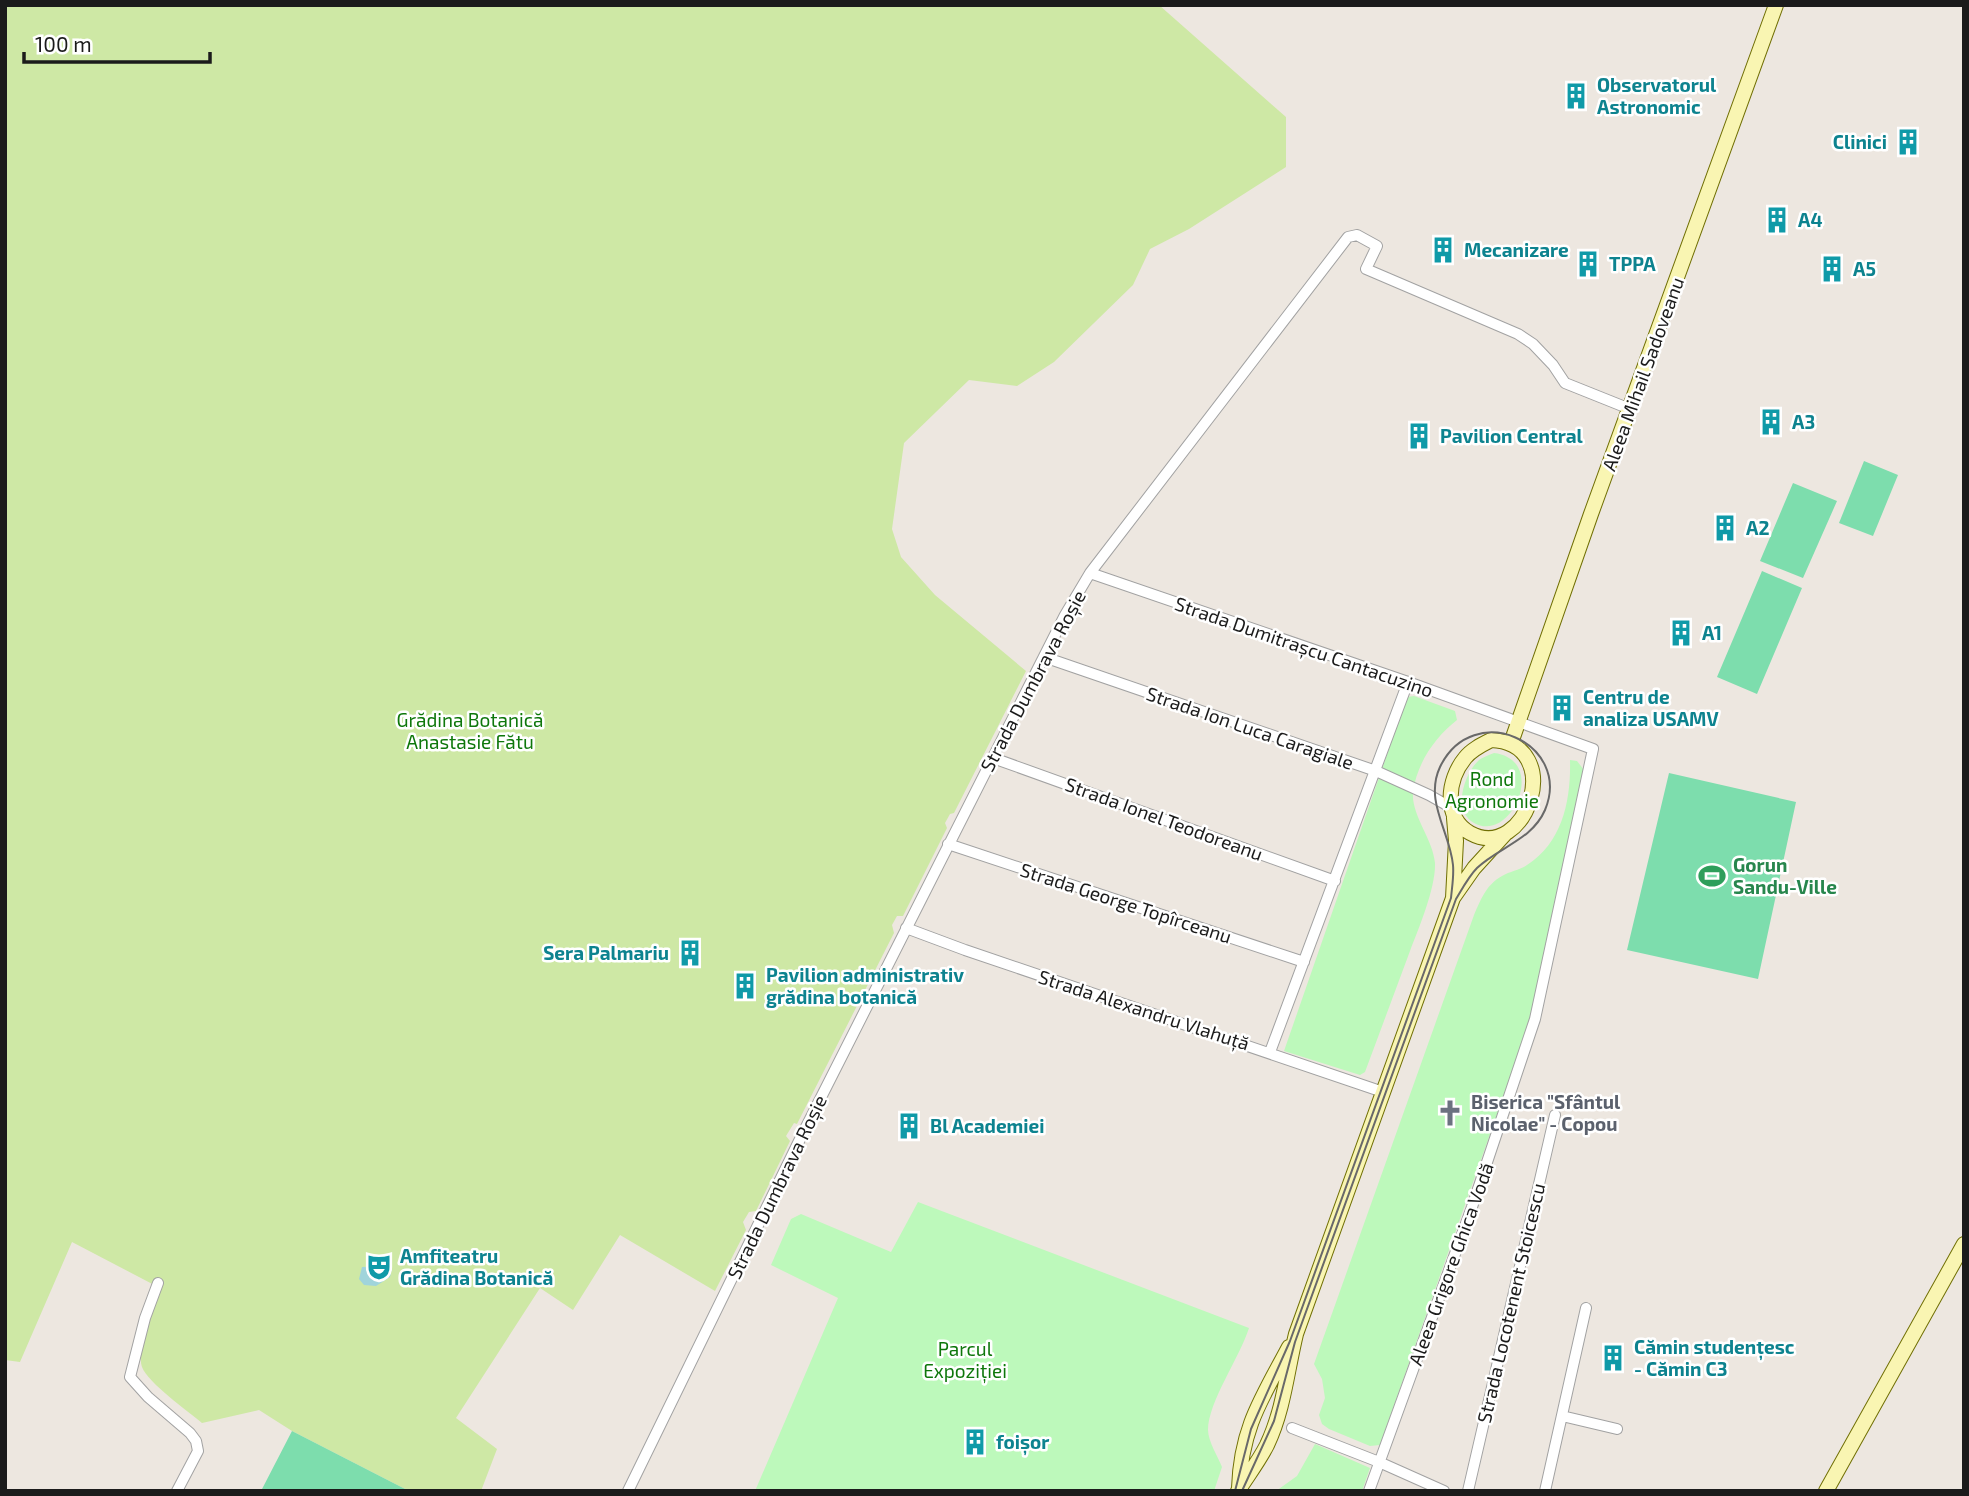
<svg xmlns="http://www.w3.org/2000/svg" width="1969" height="1496" font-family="'Exo 2',sans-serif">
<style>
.grass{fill:#cee8a5}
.park{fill:#bdf9bb}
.pitch{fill:#7dddad}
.water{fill:#a0d4db}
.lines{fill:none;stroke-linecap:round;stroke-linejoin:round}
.street-casing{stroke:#a2a2a2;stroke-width:12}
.secondary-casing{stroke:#706f04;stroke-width:16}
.street{stroke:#fff;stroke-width:10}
.secondary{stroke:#f9f5b2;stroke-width:14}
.tram{stroke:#696969;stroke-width:2}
.labels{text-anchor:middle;stroke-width:5;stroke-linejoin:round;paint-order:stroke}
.culture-label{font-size:19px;font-weight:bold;fill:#0d838f;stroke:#fff;text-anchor:start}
.street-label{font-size:19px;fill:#1b1b1b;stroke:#fff}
.park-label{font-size:19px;fill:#0e770b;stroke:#fff}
.leisure-label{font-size:19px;font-weight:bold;fill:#27864d;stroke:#fff;text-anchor:start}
.worship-label{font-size:19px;font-weight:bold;fill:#5b616d;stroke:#fff;text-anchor:start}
</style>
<rect width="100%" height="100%" fill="#ede7e0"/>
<path class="grass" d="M 5,5 L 1159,5 L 1286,117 L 1286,167 L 1189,229 L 1150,249 L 1133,285 L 1054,362 L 1017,386 L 969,380 L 904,443 L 892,529 L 901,557 L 935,595 L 1026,671 L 954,813 L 950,814 L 945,823 L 947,828 L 903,916 L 897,916 L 892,925 L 894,933 L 797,1124 L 794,1123 L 786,1136 L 790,1141 L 756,1211 L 749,1212 L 743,1222 L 746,1230 L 715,1291 L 620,1235 L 573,1310 L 540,1288 L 456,1418 L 497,1449 L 481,1491 L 409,1491 L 292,1431 L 259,1410 L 202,1423 C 188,1411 148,1383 142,1367 C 136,1353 155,1303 160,1288 L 72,1242 L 20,1362 L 5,1360 Z"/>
<path class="park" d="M 1414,696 L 1455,711 L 1457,720 C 1435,737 1417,763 1413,792 C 1411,815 1433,839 1435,863 C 1436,887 1419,928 1410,951 C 1395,991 1380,1032 1365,1072 L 1360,1075 L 1284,1051 L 1407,697 Z
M 1494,753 C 1549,760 1511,844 1474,823 C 1452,810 1464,774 1479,760 C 1483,757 1489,755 1494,753 Z
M 1570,760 L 1577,761 L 1584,770 L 1529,1024 L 1380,1445 L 1370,1446 L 1329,1429 L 1322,1424 L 1319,1415 L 1325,1398 L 1322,1379 L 1314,1364 L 1474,915 C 1481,899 1486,885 1502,876 C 1510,871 1520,870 1527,865 C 1563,842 1571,799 1570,760 Z
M 918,1202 L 1249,1328 C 1240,1357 1208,1402 1208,1430 C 1208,1441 1218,1457 1222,1467 L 1214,1491 L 755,1491 L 838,1298 L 771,1265 L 791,1219 L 801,1214 L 891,1252 Z
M 1315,1444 L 1370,1468 L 1362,1491 L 1276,1491 L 1297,1476 Z"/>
<path class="pitch" d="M 1864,461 L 1898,475 L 1873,536 L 1839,523 Z
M 1793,483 L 1837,501 L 1803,578 L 1760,561 Z
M 1762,571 L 1802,588 L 1757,694 L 1717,677 Z
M 1669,773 L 1796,802 L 1758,979 L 1627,950 Z
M 292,1431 L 409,1491 L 261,1491 Z"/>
<path class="water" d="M 389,1266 L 392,1268 L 390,1277 L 376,1286 L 364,1285 L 359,1279 L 362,1267 Z"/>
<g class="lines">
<g class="street-casing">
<path id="street" d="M 1090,573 L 1408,682 L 1593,749 L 1535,1019 L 1472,1207 L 1369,1491
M 1044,657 L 1376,771 L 1429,795 L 1452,808
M 993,758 L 1335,881
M 948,844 L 1304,962
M 906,928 L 965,950 L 1383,1092
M 1270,1052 L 1408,682
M 158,1283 L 145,1318 L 130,1377 L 148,1397 L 190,1433 L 196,1441 L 198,1451 L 177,1491
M 1562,1416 L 1617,1429
M 1292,1428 L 1379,1462 L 1444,1491
M 628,1491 L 802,1135 L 1065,615 L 1090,573 L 1348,237 L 1357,235 L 1377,246 L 1366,269 L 1518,334 L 1533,344 L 1553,365 L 1565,383 L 1630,409
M 1468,1491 L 1555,1115
M 1545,1491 L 1586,1308"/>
</g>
<g class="secondary-casing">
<path id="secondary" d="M 1491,740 C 1568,743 1526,864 1470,833 C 1443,818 1447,780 1465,758 C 1471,750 1481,745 1491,740 Z
M 1511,743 L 1591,514 L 1776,5
M 1453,898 L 1474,868 L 1505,834
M 1239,1488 C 1241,1428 1262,1398 1289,1347
M 1238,1491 C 1248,1475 1259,1461 1267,1445 C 1284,1409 1287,1371 1296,1334 L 1453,898 L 1456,841 L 1454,818
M 1826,1491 L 1964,1244"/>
</g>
<use href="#street" class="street"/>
<use href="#secondary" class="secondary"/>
<path class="tram" d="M 1235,1491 L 1251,1429 L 1290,1341 L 1451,898 C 1452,887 1454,876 1453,865 C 1450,832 1424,801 1440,767 C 1473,698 1573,743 1545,810 C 1532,840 1499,847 1477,868 C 1469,876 1462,889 1456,899 L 1295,1342 L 1274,1421 L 1242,1491"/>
</g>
<defs>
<g id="building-bare" transform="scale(2.1)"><path d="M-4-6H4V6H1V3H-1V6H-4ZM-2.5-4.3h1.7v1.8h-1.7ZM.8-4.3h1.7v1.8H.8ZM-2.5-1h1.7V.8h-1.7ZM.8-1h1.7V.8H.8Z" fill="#0f9aa8" stroke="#fff" stroke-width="2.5" paint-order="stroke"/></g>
<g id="stadium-bare" transform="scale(2.1)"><path d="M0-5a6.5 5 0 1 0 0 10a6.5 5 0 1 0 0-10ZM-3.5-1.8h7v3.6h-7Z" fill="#2e9e5b" stroke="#fff" stroke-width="2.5" paint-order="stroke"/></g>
<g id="church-bare" transform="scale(2.1)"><path d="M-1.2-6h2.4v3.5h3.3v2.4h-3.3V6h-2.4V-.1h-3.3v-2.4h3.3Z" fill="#6b7280" stroke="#fff" stroke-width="2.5" paint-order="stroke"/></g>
<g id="theatre-bare" transform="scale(2.1)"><path d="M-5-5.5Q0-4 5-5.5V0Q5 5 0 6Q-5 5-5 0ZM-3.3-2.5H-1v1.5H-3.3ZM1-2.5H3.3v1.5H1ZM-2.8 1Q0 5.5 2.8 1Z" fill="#0f9aa8" stroke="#fff" stroke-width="2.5" paint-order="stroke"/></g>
</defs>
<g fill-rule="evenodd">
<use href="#building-bare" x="1576" y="96"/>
<use href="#building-bare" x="1908" y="142"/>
<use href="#building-bare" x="1777" y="220"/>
<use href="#building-bare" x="1443" y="250"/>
<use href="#building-bare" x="1588" y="264"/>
<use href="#building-bare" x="1832" y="269"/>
<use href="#building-bare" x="1771" y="422"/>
<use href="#building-bare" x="1419" y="436"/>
<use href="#building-bare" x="1725" y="528"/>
<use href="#building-bare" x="1681" y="633"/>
<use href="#building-bare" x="1562" y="708"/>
<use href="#stadium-bare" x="1712" y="876"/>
<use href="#building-bare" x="690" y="953"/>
<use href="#building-bare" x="745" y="986"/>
<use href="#church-bare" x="1450" y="1113"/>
<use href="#building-bare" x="909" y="1126"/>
<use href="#theatre-bare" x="379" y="1267"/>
<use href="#building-bare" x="1613" y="1358"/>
<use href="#building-bare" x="975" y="1442"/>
</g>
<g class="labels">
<g class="culture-label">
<text x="1597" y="92">Observatorul<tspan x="1597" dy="22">Astronomic</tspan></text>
<text x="1887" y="149" text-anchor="end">Clinici</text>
<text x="1798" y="227">A4</text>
<text x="1464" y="257">Mecanizare</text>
<text x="1609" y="271">TPPA</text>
<text x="1853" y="276">A5</text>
<text x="1792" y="429">A3</text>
<text x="1440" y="443">Pavilion Central</text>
<text x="1746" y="535">A2</text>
<text x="1702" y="640">A1</text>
<text x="1583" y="704">Centru de<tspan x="1583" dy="22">analiza USAMV</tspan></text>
<text x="669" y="960" text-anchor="end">Sera Palmariu</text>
<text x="766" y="982">Pavilion administrativ<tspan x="766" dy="22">grădina botanică</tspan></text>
<text x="930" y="1133">Bl Academiei</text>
<text x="400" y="1263">Amfiteatru<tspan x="400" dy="22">Grădina Botanică</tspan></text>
<text x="1634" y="1354">Cămin studențesc<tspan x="1634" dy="22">- Cămin C3</tspan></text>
<text x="996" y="1449">foișor</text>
</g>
<g class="street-label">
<text transform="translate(1643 374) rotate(-70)" y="7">Aleea Mihail Sadoveanu</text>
<text transform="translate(1304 647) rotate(19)" y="7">Strada Dumitrașcu Cantacuzino</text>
<text transform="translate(1033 681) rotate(-62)" y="7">Strada Dumbrava Roșie</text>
<text transform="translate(1250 728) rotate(19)" y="7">Strada Ion Luca Caragiale</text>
<text transform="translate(1164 819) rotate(20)" y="7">Strada Ionel Teodoreanu</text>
<text transform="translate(1126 903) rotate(18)" y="7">Strada George Topîrceanu</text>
<text transform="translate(1144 1010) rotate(18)" y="7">Strada Alexandru Vlahuță</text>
<text transform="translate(777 1187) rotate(-64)" y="7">Strada Dumbrava Roșie</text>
<text transform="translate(1451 1264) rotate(-70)" y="7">Aleea Grigore Ghica Vodă</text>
<text transform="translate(1511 1303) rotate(-77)" y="7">Strada Locotenent Stoicescu</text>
</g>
<g class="park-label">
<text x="470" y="727">Grădina Botanică<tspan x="470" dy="22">Anastasie Fătu</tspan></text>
<text x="1492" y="786">Rond<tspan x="1492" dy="22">Agronomie</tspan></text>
<text x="965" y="1356">Parcul<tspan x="965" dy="22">Expoziției</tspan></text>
</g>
<g class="leisure-label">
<text x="1733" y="872">Gorun<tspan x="1733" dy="22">Sandu-Ville</tspan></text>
</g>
<g class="worship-label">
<text x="1471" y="1109">Biserica "Sfântul<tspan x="1471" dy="22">Nicolae" - Copou</tspan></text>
</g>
</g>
<rect width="1969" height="1496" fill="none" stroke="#1b1b1b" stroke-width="14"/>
<path d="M24 52v10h186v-10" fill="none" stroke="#1b1b1b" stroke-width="3.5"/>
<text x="35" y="52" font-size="21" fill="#1b1b1b" stroke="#ffffff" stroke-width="5" paint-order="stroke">100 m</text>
</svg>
